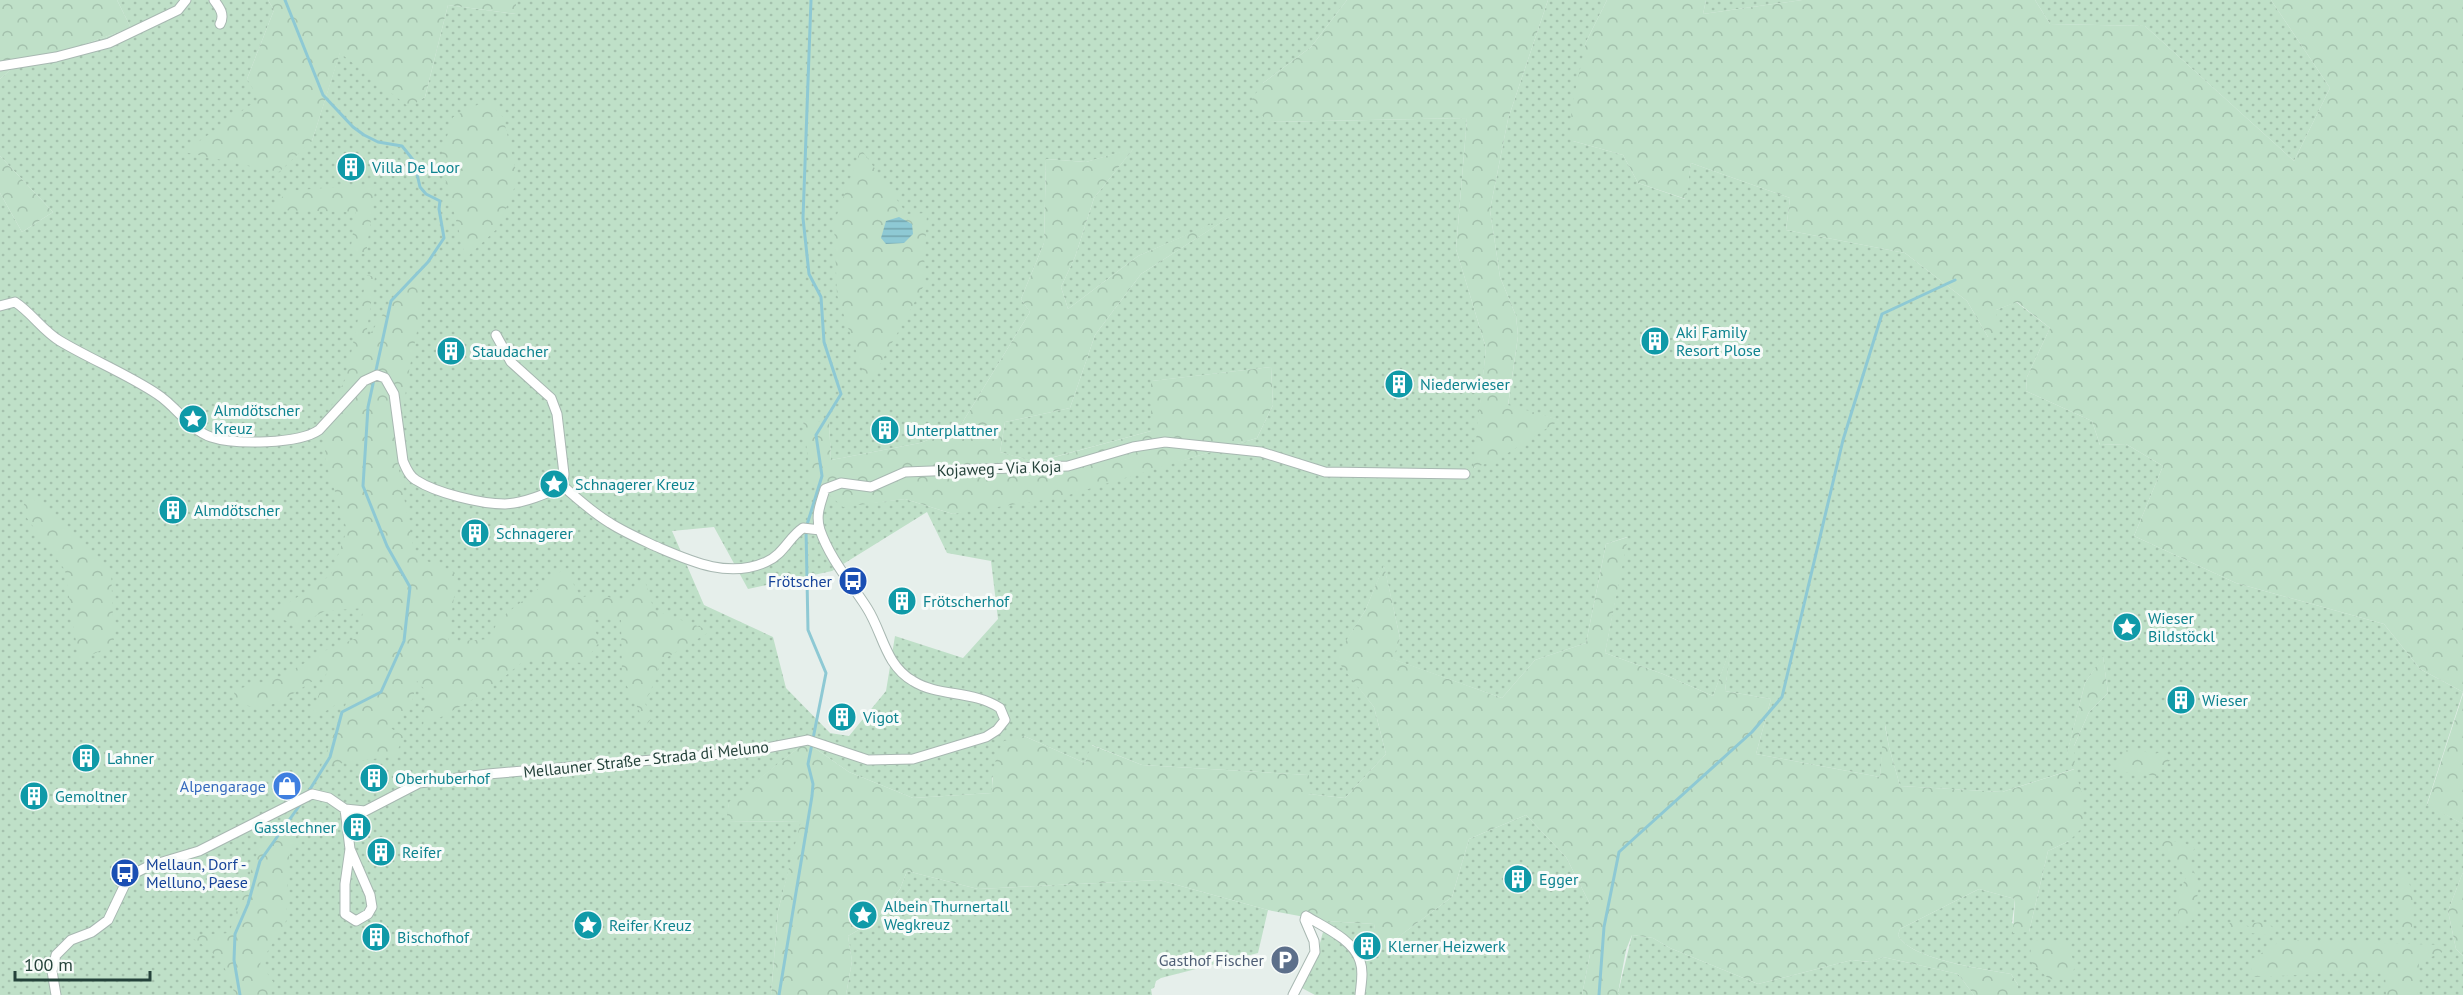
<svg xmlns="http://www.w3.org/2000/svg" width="2463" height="995" font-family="'PT Sans',sans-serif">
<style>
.grass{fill:url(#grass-dots);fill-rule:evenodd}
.forest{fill:url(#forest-crowns)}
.water{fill:url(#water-rules)}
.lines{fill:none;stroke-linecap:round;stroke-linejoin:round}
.stream{stroke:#8ec9d4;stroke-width:3}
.minor-casing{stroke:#a8b8b2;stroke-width:11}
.minor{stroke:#fff;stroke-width:9}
.labels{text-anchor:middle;stroke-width:6;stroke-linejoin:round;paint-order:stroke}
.culture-label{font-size:16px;fill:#0d838f;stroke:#f7fbf9;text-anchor:start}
.street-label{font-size:16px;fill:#24423a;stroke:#f7fbf9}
.transit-label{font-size:16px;fill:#164399;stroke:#f7fbf9;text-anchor:end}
.shop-label{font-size:16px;fill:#366cbe;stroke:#f7fbf9;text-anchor:end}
.service-label{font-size:16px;fill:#4e5e75;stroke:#f7fbf9;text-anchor:end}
</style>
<defs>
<pattern id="grass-dots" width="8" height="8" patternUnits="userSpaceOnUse" patternTransform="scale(1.5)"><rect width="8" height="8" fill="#bfe0c8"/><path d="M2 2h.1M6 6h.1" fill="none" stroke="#a4c1ad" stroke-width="1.8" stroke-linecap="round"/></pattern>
<pattern id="forest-crowns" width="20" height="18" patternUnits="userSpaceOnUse" patternTransform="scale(1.5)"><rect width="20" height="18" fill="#bfe0c8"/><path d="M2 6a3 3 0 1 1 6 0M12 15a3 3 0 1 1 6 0" fill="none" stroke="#a4c1ad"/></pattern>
<pattern id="water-rules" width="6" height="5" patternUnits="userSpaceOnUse" patternTransform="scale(1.5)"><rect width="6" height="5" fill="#8ec9d4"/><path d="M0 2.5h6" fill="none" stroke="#74a5ad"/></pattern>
</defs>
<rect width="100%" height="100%" fill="#e6efeb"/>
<path class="grass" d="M 117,0 L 268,0 L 274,10 L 247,79 L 312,141 L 340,52 L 409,106 L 425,97 L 448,5 L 516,14 L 516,0 L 1347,0 L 1311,47 L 1263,83 L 1268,122 L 1467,118 L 1456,249 L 1486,348 L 1474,468 L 1559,420 L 1508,406 L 1518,336 L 1516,316 L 1500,277 L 1490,210 L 1508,119 L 1548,0 L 1607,0 L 1586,42 L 1573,141 L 1623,155 L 1638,183 L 1685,199 L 1691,163 L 1790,198 L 1786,230 L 1905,253 L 1967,301 L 1988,337 L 1996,310 L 2016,302 L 2050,328 L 2027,377 L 2026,391 L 2092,421 L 2100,445 L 2126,444 L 2163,466 L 2134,536 L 2236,583 L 2384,624 L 2420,669 L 2463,692 L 2427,804 L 2463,824 L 2463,872 L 2448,911 L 2456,949 L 2463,956 L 2463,995 L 2018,995 L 2018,985 L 2011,974 C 1985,969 1910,960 1898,935 L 1900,929 L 1979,889 L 2015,899 L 2012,923 L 2029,932 L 2048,851 L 2069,841 L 2074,769 L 2002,792 L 1900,786 L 1889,747 L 1885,725 L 1880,777 L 1756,754 L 1771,699 L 1725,691 L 1730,650 L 1713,696 L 1663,674 L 1605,653 L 1627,537 L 1606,544 L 1586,643 L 1535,660 L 1502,698 L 1392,659 L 1400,638 L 1384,566 L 1365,611 L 1336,658 L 1374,707 L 1386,754 L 1345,798 L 1308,794 L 1308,775 L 1142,765 L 1092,745 L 1085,763 L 1024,736 L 992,778 L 992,793 L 913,798 L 849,772 L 806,742 L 729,803 L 727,822 L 802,821 L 778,911 L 771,995 L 0,995 L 0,193 L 22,232 L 53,212 L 0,156 L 0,79 L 10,70 L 131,28 ZM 1133,149 L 1094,198 L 1075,257 L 1061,287 L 1068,309 L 1138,256 L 1231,216 L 1141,274 L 1095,335 L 1070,408 L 1005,422 L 1000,452 L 1035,462 L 1151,431 L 1152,381 L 1271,367 L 1273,405 L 1257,438 L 1187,459 L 953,514 L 905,499 L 843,506 L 803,422 L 829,423 L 831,460 L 920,443 L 959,428 L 1030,312 L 1021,299 L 1044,243 L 1046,159 L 1086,162 ZM 927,512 L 947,553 L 991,561 L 998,619 L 963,658 L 895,636 L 886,691 L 849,736 L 830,733 L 786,688 L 773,637 L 704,605 L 672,531 L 714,527 L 748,589 L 832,571 ZM 2103,657 L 2108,693 L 2089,712 L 2074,746 L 2067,754 L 2085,683 Z
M 1706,0 L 1802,0 L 1703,14 Z
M 2035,0 L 2271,0 L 2330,88 L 2294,161 L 2145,26 L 2050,24 Z
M 1526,815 L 1566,857 L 1590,904 L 1590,954 L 1582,995 L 1315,995 L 1300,987 L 1317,954 L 1326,921 L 1374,924 L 1379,951 L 1452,897 L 1469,839 Z
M 907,871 L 978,889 L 1159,880 L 1268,910 L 1258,953 L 1161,978 L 1156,981 L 1154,988 L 1151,989 L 1152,995 L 846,995 L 852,961 L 848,936 L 876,920 L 900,889 Z
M 1632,935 L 1653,938 L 1670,948 L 1758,984 L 1852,960 L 1869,962 L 1883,957 L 1958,974 L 1974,995 L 1620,995 L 1618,993 Z"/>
<path class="forest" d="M 0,0 L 117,0 L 131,28 L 10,70 L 0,79 Z
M 268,0 L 516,0 L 516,14 L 448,5 L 425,97 L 409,107 L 340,53 L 312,141 L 279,172 L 184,152 L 259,99 L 247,79 L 274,10 Z
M 1347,0 L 1548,0 L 1508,119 L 1490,210 L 1500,277 L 1516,316 L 1518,336 L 1508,405 L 1560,420 L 1497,460 L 1473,468 L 1486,348 L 1456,249 L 1467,118 L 1268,122 L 1250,102 L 1263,83 L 1311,47 Z
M 1607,0 L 1706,0 L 1703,14 L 1802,0 L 2035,0 L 2050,24 L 2145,26 L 2294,161 L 2330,88 L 2271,0 L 2463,0 L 2463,692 L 2420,669 L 2384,624 L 2236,583 L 2134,536 L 2163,466 L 2126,444 L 2100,445 L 2092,421 L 2026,391 L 2027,377 L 2050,328 L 2017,302 L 1996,310 L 1998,330 L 1988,337 L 1967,301 L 1905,253 L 1786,230 L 1790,198 L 1691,163 L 1686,199 L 1638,183 L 1623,155 L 1573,141 L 1571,110 L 1586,42 Z
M 487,100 L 503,117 L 518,179 L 498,228 L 466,258 L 440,159 L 453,117 Z
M 1134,148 L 1094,198 L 1075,257 L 1061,287 L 1068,309 L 1138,256 L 1236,213 L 1141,274 L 1095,335 L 1070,408 L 1005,422 L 1000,452 L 1036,462 L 1151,431 L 1151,381 L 1271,367 L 1273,405 L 1257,438 L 1062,497 L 953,514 L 905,499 L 843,507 L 811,479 L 803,421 L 829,422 L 831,460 L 920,443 L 959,428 L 1030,312 L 1021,299 L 1044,243 L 1046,159 L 1086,162 Z
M 861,149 L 907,214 L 927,213 L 923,287 L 868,386 L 837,295 L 834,223 Z
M 0,156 L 53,212 L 22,232 L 0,193 Z
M 376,184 L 366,254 L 350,253 L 356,212 L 274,210 L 286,191 Z
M 411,270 L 420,283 L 420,317 L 409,371 L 396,454 L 415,556 L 457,574 L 448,642 L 490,639 L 498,620 L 565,568 L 581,598 L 595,593 L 625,602 L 644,578 L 654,610 L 711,631 L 661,661 L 650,693 L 644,701 L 652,718 L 646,725 L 622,676 L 621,620 L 588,616 L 600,641 L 584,663 L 526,659 L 486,692 L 423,727 L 426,691 L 417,681 L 411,706 L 387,726 L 404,736 L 395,756 L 321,766 L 349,696 L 309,722 L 327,672 L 280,702 L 259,708 L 235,703 L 234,690 L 282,677 L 324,651 L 357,638 L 364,608 L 325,611 L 298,625 L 270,615 L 331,575 L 347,530 L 326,463 L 323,422 L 346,378 L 367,275 L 375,277 L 365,342 Z
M 29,495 L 111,569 L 114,644 L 79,661 L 65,570 L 21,510 Z
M 1628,537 L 1605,653 L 1663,674 L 1713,696 L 1731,646 L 1725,691 L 1771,699 L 1756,754 L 1880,777 L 1884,721 L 1889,747 L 1900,786 L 2002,792 L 2075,769 L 2067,753 L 2085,683 L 2103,656 L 2108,693 L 2089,712 L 2074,746 L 2075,769 L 2083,798 L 2083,827 L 2069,841 L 2048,851 L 2029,932 L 2013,933 L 2015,899 L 1979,889 L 1900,929 L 1898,935 C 1910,960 1984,969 2011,974 L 2018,985 L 2018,995 L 1974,995 L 1958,974 L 1883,957 L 1870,962 L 1852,960 L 1758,984 L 1670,948 L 1653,938 L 1632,935 L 1626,950 L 1618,993 L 1620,995 L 1582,995 L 1590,954 L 1590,904 L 1566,857 L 1526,815 L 1469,839 L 1452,897 L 1378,952 L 1374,924 L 1326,921 L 1268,910 L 1159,880 L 978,889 L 907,871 L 900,889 L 876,920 L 848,936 L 852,961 L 846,995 L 771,995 L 778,911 L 801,821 L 726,822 L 729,802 L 806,742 L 849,772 L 913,798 L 992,793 C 992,776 994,756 1004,741 L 1024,736 L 1085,763 L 1091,745 L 1142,765 L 1309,775 L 1308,794 L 1345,798 L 1386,754 L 1374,707 L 1335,658 L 1365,611 L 1384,565 L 1400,638 L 1393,659 L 1502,698 L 1535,660 L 1586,643 L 1606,544 Z
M 2463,694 L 2463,824 L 2427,805 Z
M 2134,749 L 2154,754 L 2165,751 L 2171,759 L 2156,776 L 2125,772 L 2115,767 L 2124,751 Z
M 269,820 L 300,826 L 289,856 L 286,921 L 260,964 L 273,981 L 271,995 L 235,995 C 225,962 218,954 189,936 L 229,933 Z
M 2154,839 L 2184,843 L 2195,848 L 2188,858 L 2199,885 L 2194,919 L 2185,925 L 2176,924 L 2180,903 L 2176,897 L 2186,878 L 2173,860 L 2150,841 Z
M 2401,872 C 2416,883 2413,911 2412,928 L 2407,931 L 2402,930 L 2400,926 L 2398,875 Z
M 2463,872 L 2463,956 L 2456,949 L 2448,911 Z
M 2238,922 L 2249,927 L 2254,923 L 2265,922 L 2275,929 L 2267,935 L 2226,930 L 2230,923 Z
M 2053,940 L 2069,945 L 2075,968 L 2066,980 L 2049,979 L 2030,961 L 2031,946 L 2035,941 Z
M 2282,940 L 2443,945 L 2445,949 L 2441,953 L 2419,962 L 2417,995 L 2386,995 L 2385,971 L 2252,977 L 2251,960 Z"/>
<path class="water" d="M 899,217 L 912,224 L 913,234 L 904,243 L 886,244 L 881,238 L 886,221 Z"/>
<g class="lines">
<path class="stream" d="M 285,0 L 323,95 L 353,127 L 364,135 L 378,142 L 402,146 L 414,161 L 420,187 L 426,194 L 440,201 L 439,209 L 444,238 L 428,262 L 391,301 L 368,407 L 363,486 L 387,546 L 410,587 L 404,641 L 381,692 L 342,712 L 330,757 L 307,794
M 240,995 L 234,960 L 235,934 L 248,904 L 260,861 L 302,802
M 779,995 L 812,796 L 813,784 L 808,764 L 826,673 L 808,630 L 806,528 L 822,476 L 816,435 L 841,394 L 824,342 L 821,297 L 809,274 L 803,218 L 811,0
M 1599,995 L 1604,927 L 1619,852 L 1752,732 L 1782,697 L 1843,440 L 1882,314 L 1955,280"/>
<g class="minor-casing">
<path id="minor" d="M 214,0 C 220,8 225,15 220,24
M 0,66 L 56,57 L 109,43 L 178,10 L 186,0
M 0,306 L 15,302 C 32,313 43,331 60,341 C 92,360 127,374 157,394 C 176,406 190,430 211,437 C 235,445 299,444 319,430 L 364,381 L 377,375 L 385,378 L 394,394 L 403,461 C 406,468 409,476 416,480 C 436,493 481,504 505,504 C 525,503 545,494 563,486 C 578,499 593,513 610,523 C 624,532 640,539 655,546 C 690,561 728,579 766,562 C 784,554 789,537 803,528 L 820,530
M 496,335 L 511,362 L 551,398 L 557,414 L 564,474 L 563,486
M 345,809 L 350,849 L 370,895 L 372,907 L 368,914 L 356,921 L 345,914 L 345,884 L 350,849
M 1306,916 C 1324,927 1354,940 1360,961 C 1364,972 1361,984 1360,995
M 56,995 L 52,971 L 56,955 L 71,940 L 92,932 L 108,920 L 129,876 L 149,866 L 199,851 L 312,794 L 329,798 L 345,809 L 365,811 L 419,783 L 488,774 L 746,752 L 808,740 L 868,760 L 913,759 L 986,737 L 997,730 L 1005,720 L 1000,708 C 973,690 938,697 913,681 C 885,665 883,633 867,608 C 851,583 830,559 820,530 C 815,515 821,503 825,489 L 841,483 L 871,487 L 905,472 L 1068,466 L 1133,447 L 1165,442 L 1261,452 L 1325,472 L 1465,474
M 1293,995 L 1315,952 L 1314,941 L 1305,920 L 1306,916"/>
</g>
<use href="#minor" class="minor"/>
</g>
<defs>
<g id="building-disc" transform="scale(1.5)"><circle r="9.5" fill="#0f9aa8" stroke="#f7fbf9"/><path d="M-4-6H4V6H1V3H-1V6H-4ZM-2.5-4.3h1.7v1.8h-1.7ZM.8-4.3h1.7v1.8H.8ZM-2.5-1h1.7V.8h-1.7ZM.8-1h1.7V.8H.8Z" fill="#fff"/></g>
<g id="sight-disc" transform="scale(1.5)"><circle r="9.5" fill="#0f9aa8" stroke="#f7fbf9"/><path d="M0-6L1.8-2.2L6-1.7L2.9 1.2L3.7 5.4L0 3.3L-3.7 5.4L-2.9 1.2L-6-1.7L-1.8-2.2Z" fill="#fff"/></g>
<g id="bus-disc" transform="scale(1.5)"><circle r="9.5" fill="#1a4fb4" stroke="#f7fbf9"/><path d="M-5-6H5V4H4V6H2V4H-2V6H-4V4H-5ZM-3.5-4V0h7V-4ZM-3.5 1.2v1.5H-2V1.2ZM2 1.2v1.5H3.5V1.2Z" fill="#fff"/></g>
<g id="shop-disc" transform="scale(1.5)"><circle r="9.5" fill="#3f7fe0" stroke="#f7fbf9"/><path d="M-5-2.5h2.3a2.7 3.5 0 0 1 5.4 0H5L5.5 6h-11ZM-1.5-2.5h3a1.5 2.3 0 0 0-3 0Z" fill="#fff"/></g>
<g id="parking-disc" transform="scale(1.5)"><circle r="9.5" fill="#5c6f8a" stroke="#f7fbf9"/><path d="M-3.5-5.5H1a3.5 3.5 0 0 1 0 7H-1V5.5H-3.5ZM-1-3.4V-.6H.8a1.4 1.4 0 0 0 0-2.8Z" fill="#fff"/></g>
</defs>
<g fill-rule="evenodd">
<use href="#building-disc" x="351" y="167"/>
<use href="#building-disc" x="1655" y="341"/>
<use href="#building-disc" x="451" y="351"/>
<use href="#building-disc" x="1399" y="384"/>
<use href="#sight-disc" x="193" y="419"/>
<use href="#building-disc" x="885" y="430"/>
<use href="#sight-disc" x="554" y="484"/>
<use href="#building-disc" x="173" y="510"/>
<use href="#building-disc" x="475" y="533"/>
<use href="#bus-disc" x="853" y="581"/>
<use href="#building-disc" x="902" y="601"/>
<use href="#sight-disc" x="2127" y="627"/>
<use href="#building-disc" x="2181" y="700"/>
<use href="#building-disc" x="842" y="717"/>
<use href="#building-disc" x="86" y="758"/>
<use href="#building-disc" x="374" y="778"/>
<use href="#shop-disc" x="287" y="786"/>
<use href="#building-disc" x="34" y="796"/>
<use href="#building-disc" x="357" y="827"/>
<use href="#building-disc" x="381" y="852"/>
<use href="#bus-disc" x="125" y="873"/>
<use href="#building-disc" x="1518" y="879"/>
<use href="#sight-disc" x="863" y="915"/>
<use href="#sight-disc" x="588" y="925"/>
<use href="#building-disc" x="376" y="937"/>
<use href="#building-disc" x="1367" y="946"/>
<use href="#parking-disc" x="1285" y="960"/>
</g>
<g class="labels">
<g class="culture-label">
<text x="372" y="173">Villa De Loor</text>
<text x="1676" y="338">Aki Family<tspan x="1676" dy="18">Resort Plose</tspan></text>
<text x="472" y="357">Staudacher</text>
<text x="1420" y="390">Niederwieser</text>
<text x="214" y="416">Almdötscher<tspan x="214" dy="18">Kreuz</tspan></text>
<text x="906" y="436">Unterplattner</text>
<text x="575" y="490">Schnagerer Kreuz</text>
<text x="194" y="516">Almdötscher</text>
<text x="496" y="539">Schnagerer</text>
<text x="923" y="607">Frötscherhof</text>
<text x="2148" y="624">Wieser<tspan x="2148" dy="18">Bildstöckl</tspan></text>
<text x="2202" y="706">Wieser</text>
<text x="863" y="723">Vigot</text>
<text x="107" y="764">Lahner</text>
<text x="395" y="784">Oberhuberhof</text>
<text x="55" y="802">Gemoltner</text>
<text x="336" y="833" text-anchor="end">Gasslechner</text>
<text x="402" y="858">Reifer</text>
<text x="1539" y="885">Egger</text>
<text x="884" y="912">Albein Thurnertall<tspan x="884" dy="18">Wegkreuz</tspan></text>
<text x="609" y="931">Reifer Kreuz</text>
<text x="397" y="943">Bischofhof</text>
<text x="1388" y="952">Klerner Heizwerk</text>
</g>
<g class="street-label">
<text transform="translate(999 468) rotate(-2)" y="6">Kojaweg - Via Koja</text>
<text transform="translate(646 759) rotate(-6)" y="6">Mellauner Straße - Strada di Meluno</text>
</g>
<g class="transit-label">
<text x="832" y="587">Frötscher</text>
<text x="146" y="870" text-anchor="start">Mellaun, Dorf -<tspan x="146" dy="18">Melluno, Paese</tspan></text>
</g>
<g class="shop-label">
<text x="266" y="792">Alpengarage</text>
</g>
<g class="service-label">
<text x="1264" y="966">Gasthof Fischer</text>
</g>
</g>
<path d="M15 971v9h135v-9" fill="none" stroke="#24423a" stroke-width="3"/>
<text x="24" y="971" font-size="18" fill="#24423a" stroke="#f7fbf9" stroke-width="4.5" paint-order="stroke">100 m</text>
</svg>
